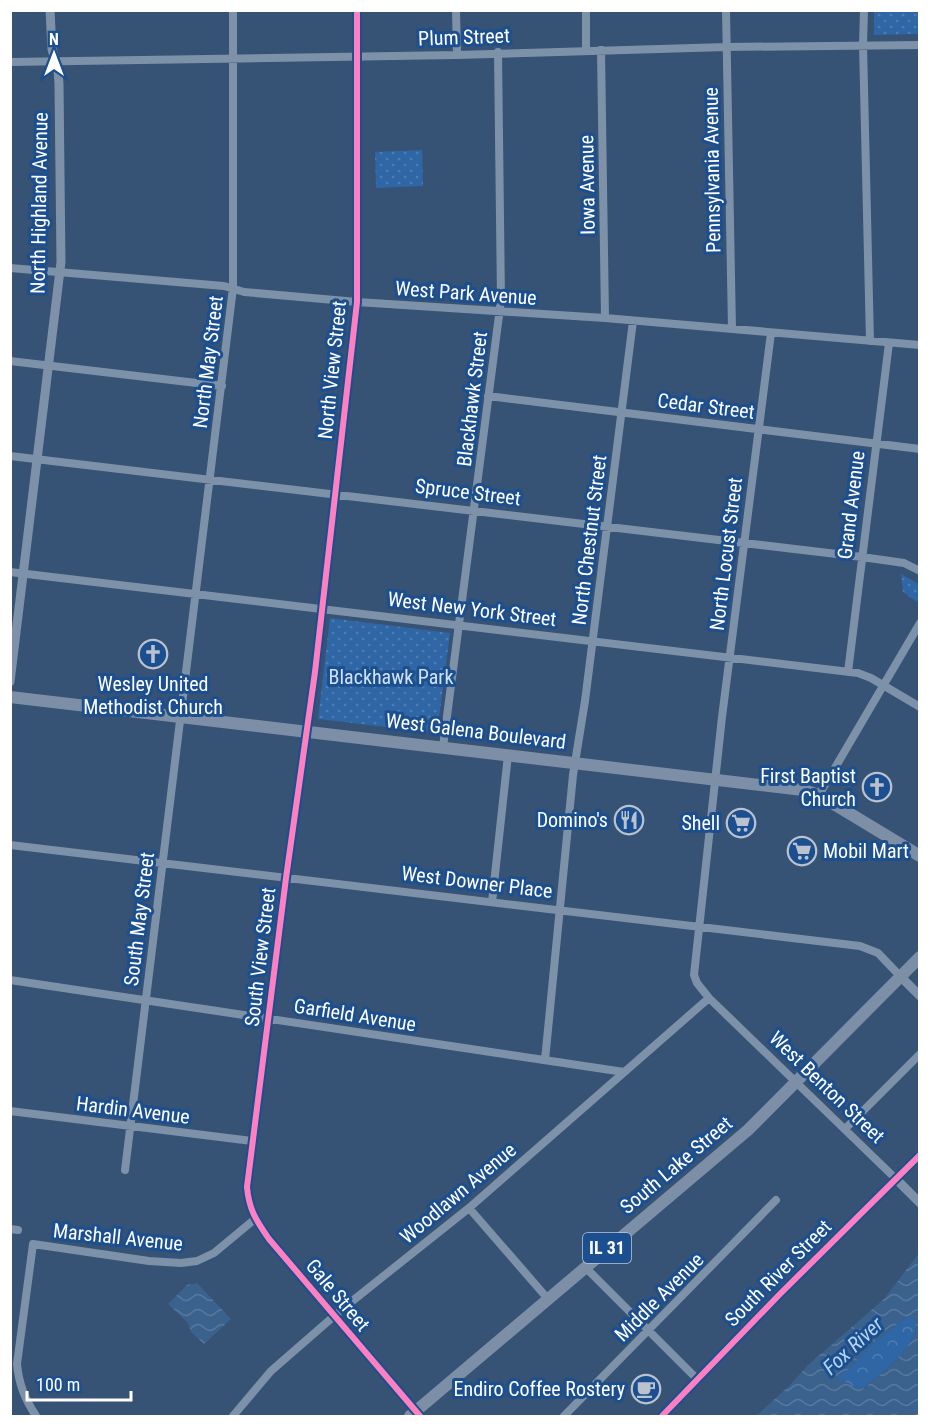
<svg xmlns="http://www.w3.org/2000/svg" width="930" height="1427" font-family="'Roboto Condensed',sans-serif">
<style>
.grass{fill:url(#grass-dots)}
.forest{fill:url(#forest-crowns)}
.water{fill:url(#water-waves);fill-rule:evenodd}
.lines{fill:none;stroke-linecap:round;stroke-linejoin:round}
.minor{stroke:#7d92a8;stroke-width:8}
.tertiary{stroke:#7d92a8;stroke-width:9}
.primary{stroke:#7d8ea7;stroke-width:12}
.cycleway-casing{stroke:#1b4f8f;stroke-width:10}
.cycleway{stroke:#ff80c0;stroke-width:6}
.labels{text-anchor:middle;stroke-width:6;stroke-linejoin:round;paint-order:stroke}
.shield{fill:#1b4f8f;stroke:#bbcadd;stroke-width:1.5}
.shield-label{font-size:18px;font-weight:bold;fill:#fff}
.street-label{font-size:20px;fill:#fff;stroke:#1b4f8f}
.park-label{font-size:20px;fill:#cfe3fa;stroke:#1b4f8f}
.poi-label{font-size:20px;fill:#fff;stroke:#1b4f8f;text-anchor:end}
.water-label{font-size:21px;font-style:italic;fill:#b5d3f5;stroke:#1b4f8f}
</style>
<defs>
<pattern id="grass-dots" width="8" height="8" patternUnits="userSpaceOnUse" patternTransform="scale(1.5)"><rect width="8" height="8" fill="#2f66a5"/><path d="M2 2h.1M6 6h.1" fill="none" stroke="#4e7db2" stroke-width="1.8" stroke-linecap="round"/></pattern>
<pattern id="forest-crowns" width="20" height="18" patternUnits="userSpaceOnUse" patternTransform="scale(1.5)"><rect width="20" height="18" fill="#2f66a5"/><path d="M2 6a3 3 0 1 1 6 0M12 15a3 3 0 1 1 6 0" fill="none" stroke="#4e7db2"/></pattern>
<pattern id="water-waves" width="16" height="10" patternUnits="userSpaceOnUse" patternTransform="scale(1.5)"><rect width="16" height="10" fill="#3b618d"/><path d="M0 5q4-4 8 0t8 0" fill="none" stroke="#58799e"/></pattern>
</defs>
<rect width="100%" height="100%" fill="#365274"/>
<path class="grass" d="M 874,11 L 919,11 L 919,34 L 874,35 Z
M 422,150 L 423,186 L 376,188 L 375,152 Z
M 901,574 L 919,584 L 919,597 L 917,602 L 903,592 Z
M 330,618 L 450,633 L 437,733 L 318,719 Z"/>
<path class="forest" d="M 908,1316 L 914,1319 C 924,1342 880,1374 864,1388 L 856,1389 L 838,1379 L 839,1374 L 848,1370 L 872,1344 Z"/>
<path class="water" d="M 919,1253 L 919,1414 L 916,1416 L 756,1416 L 790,1385 L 807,1366 L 884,1299 ZM 908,1316 L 914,1319 C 924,1342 880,1373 865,1388 L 856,1389 L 849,1383 L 838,1379 L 839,1375 L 848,1370 L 872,1344 Z
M 197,1283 L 231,1319 L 204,1344 L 191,1332 L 188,1323 L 168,1304 L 187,1285 Z"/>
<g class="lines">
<path class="minor" d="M 357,10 L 357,302 L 315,672 L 286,878 L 247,1187 C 249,1210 256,1220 269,1239 L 420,1416
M 456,10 L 457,55
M 586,10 L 586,50
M 726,10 L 732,329
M 864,10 L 863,45 L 870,341
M 601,50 L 605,318
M 10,62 L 457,55 L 726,47 L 920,45
M 10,268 L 224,286 L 244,292 L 357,302 L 605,318 L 920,345
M 771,333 L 722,717 L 694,975 L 697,983 L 709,998 L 896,1179
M 10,361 L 222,386
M 488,396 L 920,449
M 10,456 L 862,557 L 904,563 L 920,571
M 10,572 L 858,673 L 871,678 L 920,707
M 848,672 L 889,343
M 443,747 L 501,300 L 498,52
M 819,795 L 920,623
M 10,845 L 860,946 L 878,953 L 900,976
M 492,902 L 508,755
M 10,980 L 624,1072
M 545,1060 L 573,775 L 585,701 L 633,321
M 10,1111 L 252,1141
M 845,1129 L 920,1054
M 125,1170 L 233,288 L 233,10
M 469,1208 L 548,1299
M 10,1229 L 18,1230
M 585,1267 L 698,1380
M 36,1416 C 25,1399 19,1385 17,1364 L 33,1244 L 149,1261 L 181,1263 L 197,1261 L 214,1253 L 255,1219
M 233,1416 L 271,1371 L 341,1310 L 469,1208 L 709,998
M 564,1416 L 776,1200"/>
<path class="tertiary" d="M 10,682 L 61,262 L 59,84 L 58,70 L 52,49 L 50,10
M 900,976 L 920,996
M 896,1179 L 920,1203
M 662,1416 L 780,1294 L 920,1155"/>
<path class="primary" d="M 10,697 L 803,790 L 819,795 L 920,856
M 410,1416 L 748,1130 L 920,957"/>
<g class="cycleway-casing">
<path id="cycleway" d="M 357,10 L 357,302 L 315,672 L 286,878 L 247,1187 C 249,1210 256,1220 269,1239 L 420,1416
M 662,1416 L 780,1294 L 920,1155"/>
</g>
<use href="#cycleway" class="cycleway"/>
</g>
<defs>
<g id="church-ring" transform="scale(1.5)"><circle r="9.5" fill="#1b4f8f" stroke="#b9c2ce" stroke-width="1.5"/><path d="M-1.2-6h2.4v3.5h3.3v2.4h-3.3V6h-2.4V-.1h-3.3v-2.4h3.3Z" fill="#b9c2ce"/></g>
<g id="restaurant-ring" transform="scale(1.5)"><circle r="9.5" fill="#1b4f8f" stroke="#b9c2ce" stroke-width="1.5"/><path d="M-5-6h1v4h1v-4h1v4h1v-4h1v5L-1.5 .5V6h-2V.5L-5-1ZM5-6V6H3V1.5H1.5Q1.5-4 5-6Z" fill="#b9c2ce"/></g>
<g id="supermarket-ring" transform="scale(1.5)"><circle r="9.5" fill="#1b4f8f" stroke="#b9c2ce" stroke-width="1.5"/><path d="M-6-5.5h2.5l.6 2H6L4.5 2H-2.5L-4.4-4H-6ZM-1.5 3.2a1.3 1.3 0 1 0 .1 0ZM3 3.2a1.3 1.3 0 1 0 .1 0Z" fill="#b9c2ce"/></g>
<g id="cafe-ring" transform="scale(1.5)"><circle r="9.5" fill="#1b4f8f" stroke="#b9c2ce" stroke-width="1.5"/><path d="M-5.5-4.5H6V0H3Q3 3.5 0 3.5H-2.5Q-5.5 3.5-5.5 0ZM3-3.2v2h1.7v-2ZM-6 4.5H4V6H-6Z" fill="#b9c2ce"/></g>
</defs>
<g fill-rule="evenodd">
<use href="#church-ring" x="153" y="654"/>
<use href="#church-ring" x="877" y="787"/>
<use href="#restaurant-ring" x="629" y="820"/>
<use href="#supermarket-ring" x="741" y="823"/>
<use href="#supermarket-ring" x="802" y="851"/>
<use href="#cafe-ring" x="646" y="1389"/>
</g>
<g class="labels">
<rect class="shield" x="583" y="1233" width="48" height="30" rx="4.5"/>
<g class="shield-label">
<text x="607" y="1254">IL 31</text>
</g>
<g class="street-label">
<text transform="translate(464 37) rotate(-2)" y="7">Plum Street</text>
<text transform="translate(712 170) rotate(-91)" y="7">Pennsylvania Avenue</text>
<text transform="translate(587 185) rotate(-91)" y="7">Iowa Avenue</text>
<text transform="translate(39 203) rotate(-89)" y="7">North Highland Avenue</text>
<text transform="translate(466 293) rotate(4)" y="7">West Park Avenue</text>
<text transform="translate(208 362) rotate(-83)" y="7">North May Street</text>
<text transform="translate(332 370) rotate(-84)" y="7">North View Street</text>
<text transform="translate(472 399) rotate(-83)" y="7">Blackhawk Street</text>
<text transform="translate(706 406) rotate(7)" y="7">Cedar Street</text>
<text transform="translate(468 492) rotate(7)" y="7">Spruce Street</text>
<text transform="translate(851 505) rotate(-83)" y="7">Grand Avenue</text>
<text transform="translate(589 540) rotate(-83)" y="7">North Chestnut Street</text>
<text transform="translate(726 554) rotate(-83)" y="7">North Locust Street</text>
<text transform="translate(472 609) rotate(7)" y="7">West New York Street</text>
<text transform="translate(476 731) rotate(7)" y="7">West Galena Boulevard</text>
<text transform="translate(477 882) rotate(7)" y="7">West Downer Place</text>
<text transform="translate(139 919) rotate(-83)" y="7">South May Street</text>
<text transform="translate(260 957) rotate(-83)" y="7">South View Street</text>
<text transform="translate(355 1015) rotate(9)" y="7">Garfield Avenue</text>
<text transform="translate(827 1087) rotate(44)" y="7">West Benton Street</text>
<text transform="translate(133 1110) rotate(7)" y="7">Hardin Avenue</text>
<text transform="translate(676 1165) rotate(-40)" y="7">South Lake Street</text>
<text transform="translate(458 1193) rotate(-40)" y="7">Woodlawn Avenue</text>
<text transform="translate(118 1237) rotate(6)" y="7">Marshall Avenue</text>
<text transform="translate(778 1273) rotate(-45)" y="7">South River Street</text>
<text transform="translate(338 1295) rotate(50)" y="7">Gale Street</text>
<text transform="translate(659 1297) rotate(-45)" y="7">Middle Avenue</text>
</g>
<g class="park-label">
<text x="391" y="684">Blackhawk Park</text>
</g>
<g class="poi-label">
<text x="153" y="691" text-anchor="middle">Wesley United<tspan x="153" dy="23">Methodist Church</tspan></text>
<text x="856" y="783">First Baptist<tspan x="856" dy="23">Church</tspan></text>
<text x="608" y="827">Domino's</text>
<text x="720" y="830">Shell</text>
<text x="823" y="858" text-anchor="start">Mobil Mart</text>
<text x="625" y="1396">Endiro Coffee Rostery</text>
</g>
<g class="water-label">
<text transform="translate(853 1346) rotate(-43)" y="7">Fox River</text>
</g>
</g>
<rect width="930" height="1427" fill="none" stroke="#ffffff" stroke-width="24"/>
<g transform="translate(54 54)" stroke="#1b4f8f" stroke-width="4.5" paint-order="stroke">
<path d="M0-4.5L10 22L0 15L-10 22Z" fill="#ffffff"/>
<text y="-9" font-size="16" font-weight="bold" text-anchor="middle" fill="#ffffff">N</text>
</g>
<path d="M27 1391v9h104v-9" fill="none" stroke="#ffffff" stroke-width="3"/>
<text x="36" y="1391" font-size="18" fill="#ffffff" stroke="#1b4f8f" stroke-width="4.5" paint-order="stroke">100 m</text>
</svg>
